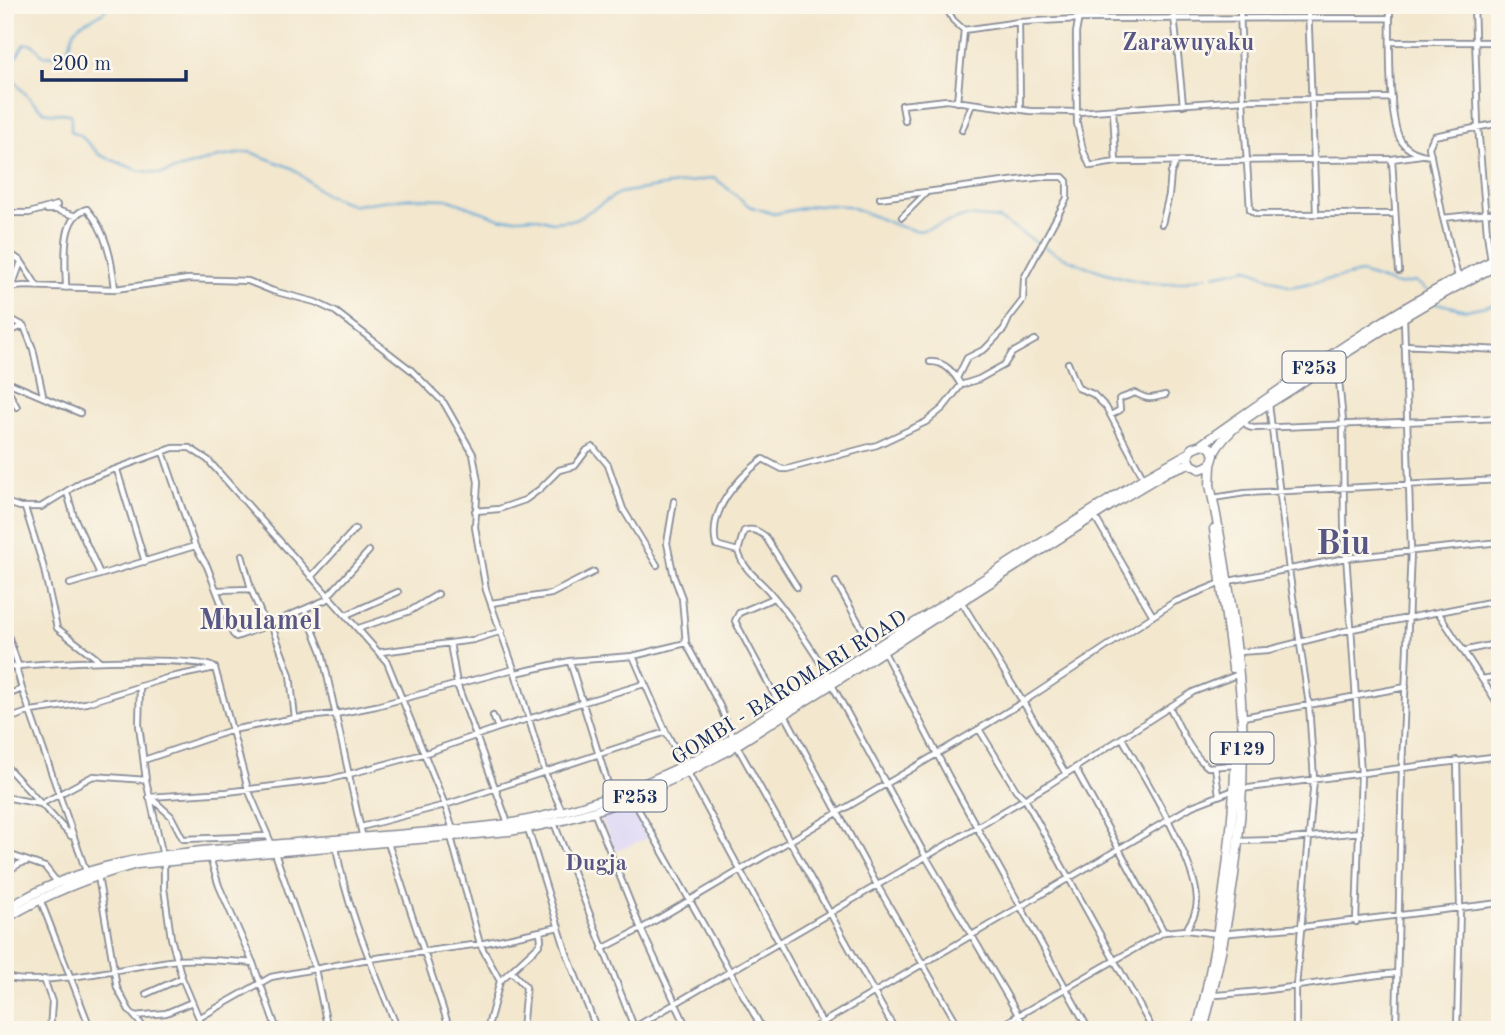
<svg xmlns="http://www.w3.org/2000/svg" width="1505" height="1035" font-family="'Old Standard TT',serif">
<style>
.built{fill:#dcd6f6}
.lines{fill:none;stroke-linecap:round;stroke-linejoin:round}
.stream{stroke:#60a7d6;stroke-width:2}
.minor-casing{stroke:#878b96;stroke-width:8}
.primary-casing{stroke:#878b96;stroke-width:11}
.minor{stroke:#fff;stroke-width:4.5}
.primary{stroke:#fff;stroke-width:8}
.labels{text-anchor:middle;stroke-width:5;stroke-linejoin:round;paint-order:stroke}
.shield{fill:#fbf7ec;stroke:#5e6b89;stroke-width:2}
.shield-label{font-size:19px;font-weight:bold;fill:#1b2f5e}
.street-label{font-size:21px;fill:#1b2f5e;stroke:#fbf7ec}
.neighbourhood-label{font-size:23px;font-weight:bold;fill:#585684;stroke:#fbf7ec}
.quarter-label{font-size:24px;font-weight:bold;fill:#585684;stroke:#fbf7ec}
.district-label{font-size:28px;font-weight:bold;fill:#585684;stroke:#fbf7ec}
.town-label{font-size:35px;font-weight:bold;fill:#585684;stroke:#fbf7ec}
</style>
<rect width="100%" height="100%" fill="#fbf7ec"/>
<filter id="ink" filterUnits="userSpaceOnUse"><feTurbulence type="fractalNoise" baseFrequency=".0143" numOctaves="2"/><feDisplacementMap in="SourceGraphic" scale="14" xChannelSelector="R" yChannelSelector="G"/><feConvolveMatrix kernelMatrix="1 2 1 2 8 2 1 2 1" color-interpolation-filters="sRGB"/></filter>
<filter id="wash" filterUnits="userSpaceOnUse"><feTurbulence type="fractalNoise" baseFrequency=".00686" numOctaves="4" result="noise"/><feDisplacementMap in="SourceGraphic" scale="28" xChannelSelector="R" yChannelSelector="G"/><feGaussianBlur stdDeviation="1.57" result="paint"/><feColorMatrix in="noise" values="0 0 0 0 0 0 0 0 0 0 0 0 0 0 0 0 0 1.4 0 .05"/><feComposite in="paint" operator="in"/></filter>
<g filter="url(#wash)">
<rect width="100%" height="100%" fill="#f3e7ce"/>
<path class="built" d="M 632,802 L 648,838 L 616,851 L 599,814 Z"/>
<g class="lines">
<path class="stream" d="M 8,73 C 16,82 37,111 49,113 C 58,115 63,111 71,115 L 71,131 L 81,136 L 100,155 L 137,170 L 161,174 L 219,157 L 250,152 L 292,168 L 324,194 L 353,205 L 405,198 L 447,199 L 502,219 L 534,217 L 552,222 L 575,220 L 619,193 L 715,178 L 749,206 L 774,214 L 817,205 L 848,206 L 901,227 L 920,231 L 967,216 L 999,219 L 1039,244
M 5,77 L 24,44 L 32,44 L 43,55 C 50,56 59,56 65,51 C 72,46 71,34 77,27 C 88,16 98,21 109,5
M 1044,247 C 1073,264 1129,283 1164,284 C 1178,284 1193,279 1207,276
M 1214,275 L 1248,268 L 1290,287 L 1361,273 L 1397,285 L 1416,282 L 1427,290
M 1436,303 L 1466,310 L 1500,303"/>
</g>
</g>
<g filter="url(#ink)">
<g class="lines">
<g class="minor-casing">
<path id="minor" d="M 945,5 L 953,20 L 964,30
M 1081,5 L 1076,33 L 1077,123 L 1083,150 L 1090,166 L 1116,162 L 1392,159 L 1421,155
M 1173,5 L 1183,105
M 1240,5 L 1243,100 L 1250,210 L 1256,214 L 1395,214
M 1308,5 L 1316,212
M 1390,5 C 1390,32 1387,123 1402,142 C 1408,151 1421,155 1431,156
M 1474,5 L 1478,126 L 1487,233 L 1491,261
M 1019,22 L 1020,109
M 1391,42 L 1500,42
M 957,102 L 964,30 L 1019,22 L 1079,19 L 1390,18
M 1113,110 L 1116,162
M 905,121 L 902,105 L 947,100 L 1030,111 L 1078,112 L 1243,100 L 1392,98
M 962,130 L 972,104
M 1392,159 L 1399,271
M 880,198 L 1042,177 L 1063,177 L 1067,181 L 1067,198 L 1024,278 L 1023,300 L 1009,318 L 1004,329 L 985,349 L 967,358 L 957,378
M 47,210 L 56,210 L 76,216
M 5,213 L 29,213 L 57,205
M 902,217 L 926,193
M 1443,218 L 1500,212
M 1162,224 L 1169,195 L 1171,173 L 1176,162
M 5,250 L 21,261 L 37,286
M 1458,277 L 1443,218 L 1429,147 L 1434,136 L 1500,123
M 12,287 L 21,262
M 5,288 L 24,286 L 115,289 L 188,279 L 248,281 L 273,291 L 315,302 L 336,312 L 411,370 L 444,403 L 473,454 L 478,482 L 475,527 L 486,590 L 514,669 L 545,773 L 562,811
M 66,288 C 66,265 59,216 87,209 C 107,232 112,261 115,289
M 5,316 L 24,326 L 33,349 L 43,395
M 5,333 L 24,326
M 1404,345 L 1500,350
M 1337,360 L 1343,422 L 1344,525 L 1361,773 L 1356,922
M 930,362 C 945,361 954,373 961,385
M 1068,363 L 1078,388 L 1093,394 L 1106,407 L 1143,477
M 6,387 L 17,407
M 7,387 L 12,384 L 80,413
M 1269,404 L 1289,570 L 1309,705 L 1314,779 L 1296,987 L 1296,1030
M 1111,415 L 1120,410 L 1119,399 L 1135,393 C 1149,400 1149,399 1165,395
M 1244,422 L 1249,427 L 1253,428 L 1500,418
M 163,452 L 195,546 L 207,566 L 233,634 L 236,637 L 266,626 L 251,589 L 242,555
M 117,470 L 145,562
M 67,492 L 74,517 L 100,574
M 1213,498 L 1245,493 L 1500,480
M 674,501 L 667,543 L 674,577 L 682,598 L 686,643 L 720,706 L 733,738
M 5,502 L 20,507 L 41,507 L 83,481 L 173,448 L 190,448 L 208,460 L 387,662 L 445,805 L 453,830 L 451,837 L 480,944 L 500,981
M 25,508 L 43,565 L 57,628 L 100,661
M 475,511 L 499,509 L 525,500 L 540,489 L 559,470 L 575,466 L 587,450 L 593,447 L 608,465 L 623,509 L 657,565
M 1095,517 L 1153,616
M 738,551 C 743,569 756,577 768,590 C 791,616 810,647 829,676
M 311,577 L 355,529
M 1229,581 L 1346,558 L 1500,542
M 836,582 L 873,648
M 70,584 L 195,546
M 797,587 L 765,536 C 758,531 753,528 744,531 L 738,551 L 716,545 C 708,510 737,479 763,459 L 782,469 L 787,469 L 877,445 L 926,422 L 943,408 L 961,385 L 979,379 L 1004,365 L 1012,353 L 1035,340
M 217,590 L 251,589
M 328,596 L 369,551
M 774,598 L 739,613 L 735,621 L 781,707
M 961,601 L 1023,702 L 1174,602 L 1221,583
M 491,603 L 551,594 L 594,572
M 305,610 L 322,652 L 363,839
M 1438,612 L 1500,707
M 346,615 L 398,592
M 270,624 L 330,598
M 271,624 L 290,675 L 295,718
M 5,626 L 18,665 L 17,671 L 22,689 L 87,874
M 359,628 L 410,611 L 438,594
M 450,643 L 457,684 L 508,823
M 883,650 L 949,777 L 1089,1030
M 1463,651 L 1500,643
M 381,652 L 473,640 L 502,631
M 1238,652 L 1268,650 L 1352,629 L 1500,600
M 633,656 L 666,732 L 826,1030
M 570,662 L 612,797
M 5,668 C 34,662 197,655 215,668
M 215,668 L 248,789 L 272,845
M 516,673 L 570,661 L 633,656 L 686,643
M 1482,679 L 1500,676
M 831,683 L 926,857 L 1027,1030
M 140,686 L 139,725 L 146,780 L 164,861 L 164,888 L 171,938 L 182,978 L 204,1030
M 5,696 L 22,689
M 1170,708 C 1180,728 1190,753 1208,767 L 1235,765
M 784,713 L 877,885 L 961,1030
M 1243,717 L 1406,687
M 5,720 L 31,711 L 86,703 L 167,678 L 215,668
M 498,728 L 644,684
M 1122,738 C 1143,775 1196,860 1197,900 C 1197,912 1192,920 1186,930
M 737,746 L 895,1030
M 144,760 L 232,730 L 295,718 L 336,714 L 376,706 L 514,669
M 5,765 L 71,836
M 1215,767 L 1219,795
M 1075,768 L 1164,932
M 1066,774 L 1023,702 L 979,729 L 1016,790 L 1025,799 L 1153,1030
M 1241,789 L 1402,768 L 1411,551 L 1404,317
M 5,797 L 41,804 L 93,776 L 146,780
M 149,797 L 227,792 L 331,779 L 423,754 L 498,728 L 493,716
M 150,797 L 171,816 L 183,839 L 268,836
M 632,798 L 763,1030
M 594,812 L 641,929 L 688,1030
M 554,823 L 634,1027
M 361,827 L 445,805 L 666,732
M 528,829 L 567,954 L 597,1030
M 1238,841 L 1281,840 L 1360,832
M 388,843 L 450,1030
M 336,847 C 347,911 374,970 398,1030
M 5,853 L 45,867 L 57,882
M 275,853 L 315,969 L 328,1030
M 210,858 L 219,886 L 253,963 L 277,1030
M 5,873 L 19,864 L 26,862
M 98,876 L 117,988 L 129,1010 L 146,1030
M 40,899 L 91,1030
M 602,949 L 641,929 L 979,729
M 511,971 L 526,987 L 522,1030
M 5,976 C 31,990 143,964 177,960 C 202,958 228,961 253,963
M 44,979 L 52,1002 L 50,1030
M 146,994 L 182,978
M 1213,995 C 1275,992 1335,979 1397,973
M 135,1016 L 166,1013 L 192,1002
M 199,1018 L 271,977 L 369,959 L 480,944 L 559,927
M 263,1030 L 275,1026
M 487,1030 L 500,981 L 539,945 L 541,940 L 540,932
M 630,1030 L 1050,784 L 1193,692 L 1239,674
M 810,1030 L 1192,806 L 1234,790
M 993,1030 L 1164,932 L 1186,930 L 1219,934 L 1302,927 L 1500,903
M 1396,1030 L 1402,768 L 1500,756
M 1457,1030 L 1460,907 L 1457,760"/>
</g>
<g class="primary-casing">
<path id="primary" d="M 1202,444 C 1298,377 1394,307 1500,257
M 1214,453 C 1229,424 1266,406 1292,389 C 1359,343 1427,300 1500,264
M 1214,529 L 1233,668
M 5,910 C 90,856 173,854 270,845 C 349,838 429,834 508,824 C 585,810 655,784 723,744 L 1144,478 L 1189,453
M 5,919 C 47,893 89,877 137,864 L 509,831 C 587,820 659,789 727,751 L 1116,502 L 1168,471 L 1190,463
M 1197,1030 C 1220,939 1232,848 1236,755
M 1203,1030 C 1229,929 1247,822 1242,718 C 1238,639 1226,562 1210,485 L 1211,465 L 1214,455 L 1211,448 L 1204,444 L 1192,448 L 1188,457 L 1192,465 L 1200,469 L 1211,465"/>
</g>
<use href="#minor" class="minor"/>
<use href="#primary" class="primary"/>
</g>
</g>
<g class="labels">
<g class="shield">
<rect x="1282.5" y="351.5" width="63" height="31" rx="5"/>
<rect x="1210.5" y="732.5" width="63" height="31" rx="5"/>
<rect x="603.5" y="780.5" width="63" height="31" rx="5"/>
</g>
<g class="shield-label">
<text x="1314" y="374">F253</text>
<text x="1242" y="755">F129</text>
<text x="635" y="803">F253</text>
</g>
<g class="street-label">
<text transform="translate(789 687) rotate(-32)" y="7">GOMBI - BAROMARI ROAD</text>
</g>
<g class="neighbourhood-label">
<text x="596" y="870">Dugja</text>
</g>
<g class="quarter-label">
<text x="1188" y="50">Zarawuyaku</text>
</g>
<g class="district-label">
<text x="260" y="629">Mbulamel</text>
</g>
<g class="town-label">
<text x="1343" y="554">Biu</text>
</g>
</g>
<rect width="1505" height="1035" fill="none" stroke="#fbf7ec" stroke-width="28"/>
<path d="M42 70v10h144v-10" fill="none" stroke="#1b2f5e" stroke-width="3.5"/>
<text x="52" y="70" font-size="21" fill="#1b2f5e" stroke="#fbf7ec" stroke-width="5" paint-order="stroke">200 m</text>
</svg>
